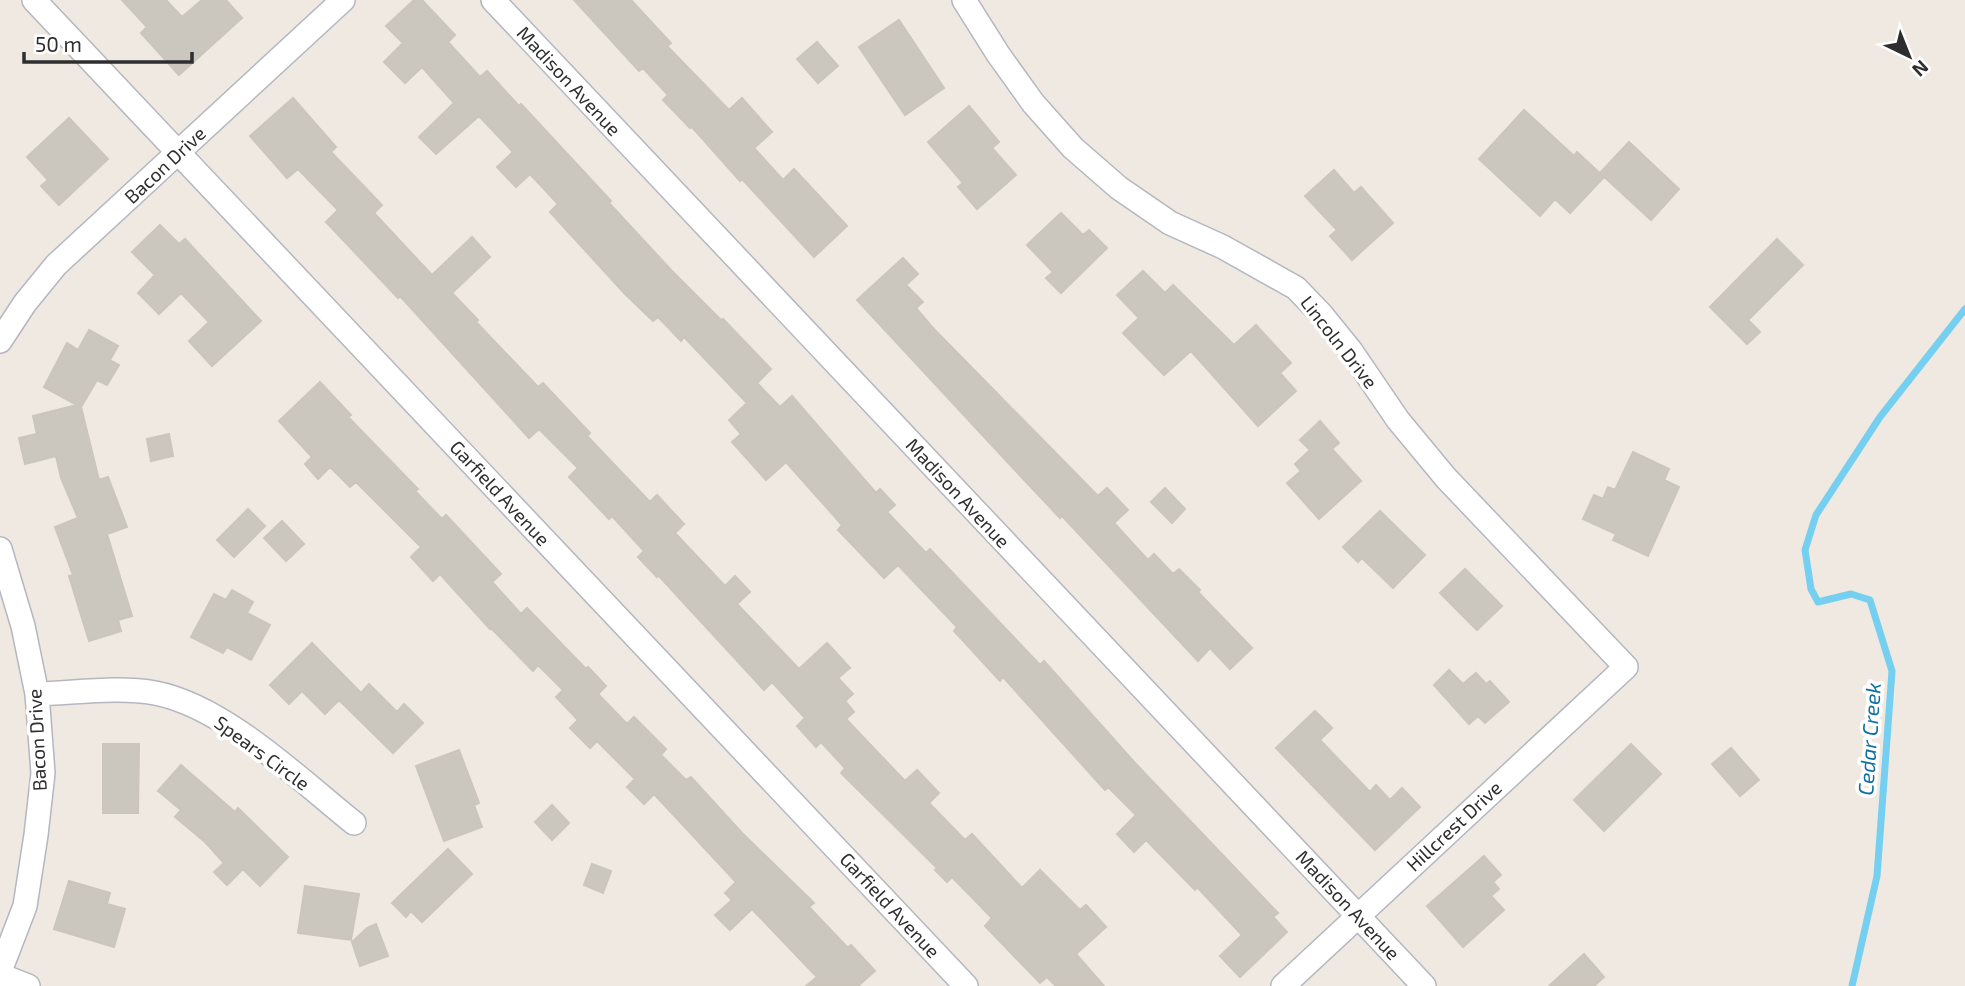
<svg xmlns="http://www.w3.org/2000/svg" width="1965" height="986" font-family="'Exo 2',sans-serif">
<style>
.lines{fill:none;stroke-linecap:round;stroke-linejoin:round}
.stream{stroke:#75cff0;stroke-width:7}
.building{fill:#cbc7bf;stroke:#cbc5ba;stroke-width:2}
.street-casing{stroke:#b4b7c1;stroke-width:26}
.street{stroke:#fff;stroke-width:23}
.labels{text-anchor:middle;stroke-width:7;stroke-linejoin:round;paint-order:stroke}
.street-label{font-size:19px;fill:#2e2e2e;stroke:#fff}
.water-label{font-size:21px;font-style:italic;fill:#0d6fa3;stroke:#fff}
</style>
<rect width="100%" height="100%" fill="#efe9e1"/>
<g class="lines">
<path class="stream" d="M 1852,986 L 1877,876 L 1892,671 L 1870,600 L 1851,594 L 1818,602 L 1811,589 L 1805,550 L 1816,515 L 1880,417 L 1965,309"/>
</g>
<path class="building" d="M 122,0 L 166,0 L 182,17 L 202,0 L 226,0 L 242,18 L 179,75 L 141,33 L 147,27 Z
M 414,0 L 422,0 L 455,35 L 448,42 L 480,77 L 487,71 L 519,106 L 521,104 L 611,201 L 609,203 L 672,271 L 721,320 L 723,319 L 771,369 L 757,383 L 780,407 L 792,396 L 876,493 L 880,489 L 895,505 L 887,512 L 926,553 L 930,549 L 1040,665 L 1044,661 L 1135,763 L 1278,913 L 1273,917 L 1287,932 L 1240,977 L 1220,956 L 1242,935 L 1197,887 L 1195,890 L 1146,840 L 1134,852 L 1117,834 L 1136,815 L 1108,787 L 1105,790 L 1003,677 L 1000,681 L 954,631 L 957,627 L 898,565 L 884,578 L 838,530 L 842,525 L 786,462 L 766,480 L 732,442 L 741,434 L 729,420 L 747,403 L 684,337 L 681,341 L 658,317 L 653,321 L 625,294 L 550,212 L 558,204 L 530,174 L 516,187 L 497,167 L 513,152 L 479,116 L 436,154 L 419,137 L 454,103 L 422,67 L 405,83 L 384,62 L 403,43 L 386,26 Z
M 574,0 L 631,0 L 671,43 L 667,46 L 729,110 L 742,98 L 772,132 L 754,148 L 783,180 L 794,169 L 847,226 L 814,257 L 742,179 L 740,181 L 692,127 L 690,128 L 663,100 L 668,95 L 643,68 L 639,71 Z
M 899,20 L 944,88 L 905,115 L 859,47 Z
M 817,42 L 838,66 L 818,83 L 797,59 Z
M 293,98 L 336,147 L 331,152 L 382,205 L 374,213 L 432,275 L 472,237 L 490,257 L 452,293 L 478,320 L 476,322 L 538,387 L 543,383 L 590,433 L 587,436 L 650,502 L 657,495 L 684,524 L 675,533 L 725,586 L 735,576 L 750,592 L 737,604 L 799,669 L 827,643 L 850,668 L 838,678 L 853,694 L 845,701 L 854,712 L 846,719 L 905,781 L 917,770 L 939,793 L 929,803 L 965,840 L 972,834 L 1022,888 L 1040,870 L 1080,910 L 1086,905 L 1106,927 L 1076,954 L 1104,986 L 1056,986 L 1047,977 L 1040,983 L 985,926 L 992,918 L 952,877 L 947,882 L 935,870 L 937,868 L 841,773 L 845,768 L 821,742 L 816,747 L 797,726 L 805,718 L 772,682 L 764,690 L 658,575 L 657,577 L 638,557 L 644,551 L 612,516 L 609,519 L 569,477 L 578,468 L 539,429 L 529,438 L 400,296 L 398,298 L 326,222 L 338,210 L 298,169 L 287,178 L 250,136 Z
M 969,106 L 999,142 L 992,148 L 1016,175 L 977,209 L 958,187 L 963,183 L 928,142 Z
M 1524,110 L 1574,156 L 1577,152 L 1604,177 L 1570,213 L 1555,199 L 1540,216 L 1479,159 Z
M 69,118 L 108,159 L 59,205 L 41,186 L 48,180 L 27,157 Z
M 1629,142 L 1679,189 L 1651,220 L 1600,173 Z
M 1334,170 L 1354,193 L 1361,187 L 1393,223 L 1352,260 L 1330,236 L 1337,230 L 1305,196 Z
M 1061,213 L 1083,235 L 1089,230 L 1107,248 L 1061,293 L 1046,278 L 1053,272 L 1027,245 Z
M 160,225 L 179,244 L 185,239 L 261,321 L 212,366 L 189,341 L 209,322 L 181,293 L 159,314 L 138,293 L 155,275 L 132,252 Z
M 1777,239 L 1803,265 L 1748,320 L 1760,332 L 1747,344 L 1710,307 Z
M 903,258 L 918,274 L 906,285 L 923,302 L 916,308 L 931,326 L 1098,496 L 1107,488 L 1128,510 L 1114,523 L 1148,560 L 1154,554 L 1173,574 L 1179,569 L 1200,590 L 1198,592 L 1252,648 L 1230,669 L 1210,648 L 1198,661 L 1062,516 L 1060,518 L 1013,468 L 857,300 Z
M 1143,271 L 1165,293 L 1173,285 L 1234,345 L 1256,325 L 1291,363 L 1280,373 L 1296,391 L 1258,426 L 1191,351 L 1164,375 L 1123,333 L 1139,318 L 1117,295 Z
M 89,330 L 118,346 L 110,360 L 119,365 L 107,385 L 97,380 L 81,407 L 99,480 L 108,477 L 127,527 L 107,534 L 132,616 L 118,620 L 121,631 L 89,641 L 69,576 L 73,575 L 55,527 L 78,518 L 61,478 L 56,456 L 25,464 L 19,438 L 37,434 L 33,416 L 77,405 L 44,387 L 67,343 L 78,350 Z
M 320,382 L 351,415 L 348,417 L 418,489 L 415,491 L 442,519 L 446,515 L 501,574 L 492,582 L 521,614 L 527,608 L 586,669 L 588,667 L 606,686 L 598,694 L 627,724 L 634,717 L 666,749 L 661,755 L 686,780 L 691,777 L 742,833 L 814,903 L 809,907 L 848,948 L 851,945 L 875,971 L 858,986 L 806,986 L 817,977 L 752,909 L 730,930 L 715,915 L 732,900 L 725,893 L 736,882 L 654,794 L 644,804 L 627,787 L 635,779 L 597,741 L 590,748 L 570,728 L 578,720 L 556,697 L 563,690 L 538,665 L 533,671 L 491,628 L 490,629 L 440,574 L 433,581 L 411,557 L 421,547 L 356,482 L 350,487 L 330,467 L 318,479 L 305,464 L 312,457 L 279,421 Z
M 1320,421 L 1339,443 L 1332,449 L 1361,481 L 1319,519 L 1287,483 L 1301,471 L 1295,464 L 1310,450 L 1300,440 Z
M 169,434 L 173,456 L 151,461 L 147,439 Z
M 1633,452 L 1669,469 L 1664,480 L 1679,487 L 1648,556 L 1613,540 L 1616,534 L 1583,519 L 1594,495 L 1603,499 L 1608,487 L 1615,490 Z
M 1165,488 L 1185,509 L 1172,523 L 1151,502 Z
M 248,509 L 265,526 L 234,557 L 217,540 Z
M 1380,511 L 1425,555 L 1393,588 L 1362,558 L 1358,562 L 1343,547 Z
M 282,521 L 304,544 L 286,561 L 264,538 Z
M 1465,569 L 1502,606 L 1477,630 L 1440,593 Z
M 232,590 L 253,602 L 247,613 L 270,625 L 251,660 L 227,647 L 223,653 L 191,637 L 214,594 L 226,600 Z
M 312,643 L 361,693 L 369,684 L 397,712 L 404,704 L 423,723 L 393,753 L 339,700 L 325,714 L 302,691 L 289,704 L 270,685 Z
M 1449,670 L 1463,684 L 1476,673 L 1486,684 L 1490,681 L 1509,702 L 1485,723 L 1478,716 L 1469,724 L 1434,685 Z
M 1315,711 L 1332,728 L 1320,740 L 1370,792 L 1376,785 L 1390,800 L 1402,788 L 1420,807 L 1375,850 L 1276,748 Z
M 103,744 L 139,744 L 138,813 L 103,813 Z
M 1631,744 L 1661,774 L 1604,831 L 1574,800 Z
M 1731,748 L 1759,780 L 1740,796 L 1712,764 Z
M 459,750 L 479,803 L 474,805 L 482,827 L 444,841 L 416,766 Z
M 181,765 L 235,812 L 238,808 L 288,857 L 260,886 L 243,869 L 227,885 L 214,872 L 224,863 L 205,842 L 175,817 L 181,810 L 158,791 Z
M 552,805 L 569,823 L 552,840 L 535,822 Z
M 448,849 L 472,874 L 422,922 L 411,911 L 406,917 L 392,903 Z
M 1484,856 L 1501,875 L 1493,882 L 1499,889 L 1491,896 L 1504,910 L 1463,947 L 1427,906 Z
M 592,864 L 611,871 L 603,893 L 584,885 Z
M 69,881 L 110,893 L 107,904 L 125,909 L 114,947 L 54,929 Z
M 305,886 L 359,894 L 351,940 L 298,933 Z
M 376,924 L 388,956 L 360,966 L 352,942 L 367,928 Z
M 1584,954 L 1604,977 L 1594,986 L 1549,986 Z"/>
<g class="lines">
<g class="street-casing">
<path id="street" d="M 34,0 L 966,986
M 493,0 L 1424,986
M 964,0 L 998,54 L 1033,103 L 1073,148 L 1119,188 L 1170,223 L 1223,247 L 1296,288 L 1321,314 L 1351,351 L 1398,420 L 1446,478 L 1626,667 L 1283,986
M 0,341 L 25,303 L 56,265 L 343,0
M 0,549 L 23,626 L 37,694 L 43,773 L 36,835 L 25,906 L 0,971
M 37,694 C 74,693 119,686 155,693 C 224,706 299,779 354,823
M 0,975 L 28,986"/>
</g>
<use href="#street" class="street"/>
</g>
<g class="labels">
<g class="street-label">
<text transform="translate(569 81) rotate(47)" y="7">Madison Avenue</text>
<text transform="translate(165 165) rotate(-43)" y="7">Bacon Drive</text>
<text transform="translate(1339 342) rotate(52)" y="7">Lincoln Drive</text>
<text transform="translate(500 493) rotate(47)" y="7">Garfield Avenue</text>
<text transform="translate(958 493) rotate(47)" y="7">Madison Avenue</text>
<text transform="translate(37 740) rotate(-93)" y="7">Bacon Drive</text>
<text transform="translate(262 753) rotate(36)" y="7">Spears Circle</text>
<text transform="translate(1454 826) rotate(-43)" y="7">Hillcrest Drive</text>
<text transform="translate(890 905) rotate(47)" y="7">Garfield Avenue</text>
<text transform="translate(1348 905) rotate(47)" y="7">Madison Avenue</text>
</g>
<g class="water-label">
<text transform="translate(1870 739) rotate(-86)" y="7">Cedar Creek</text>
</g>
</g>
<g transform="translate(1909 56) rotate(137)" stroke="#ffffff" stroke-width="5" paint-order="stroke">
<path d="M0-5L12 26L0 18L-12 26Z" fill="#2e2e2e"/>
<text y="-10" font-size="19" font-weight="bold" text-anchor="middle" fill="#2e2e2e">N</text>
</g>
<path d="M24 52v10h168v-10" fill="none" stroke="#2e2e2e" stroke-width="3.5"/>
<text x="35" y="52" font-size="21" fill="#2e2e2e" stroke="#ffffff" stroke-width="5" paint-order="stroke">50 m</text>
</svg>
